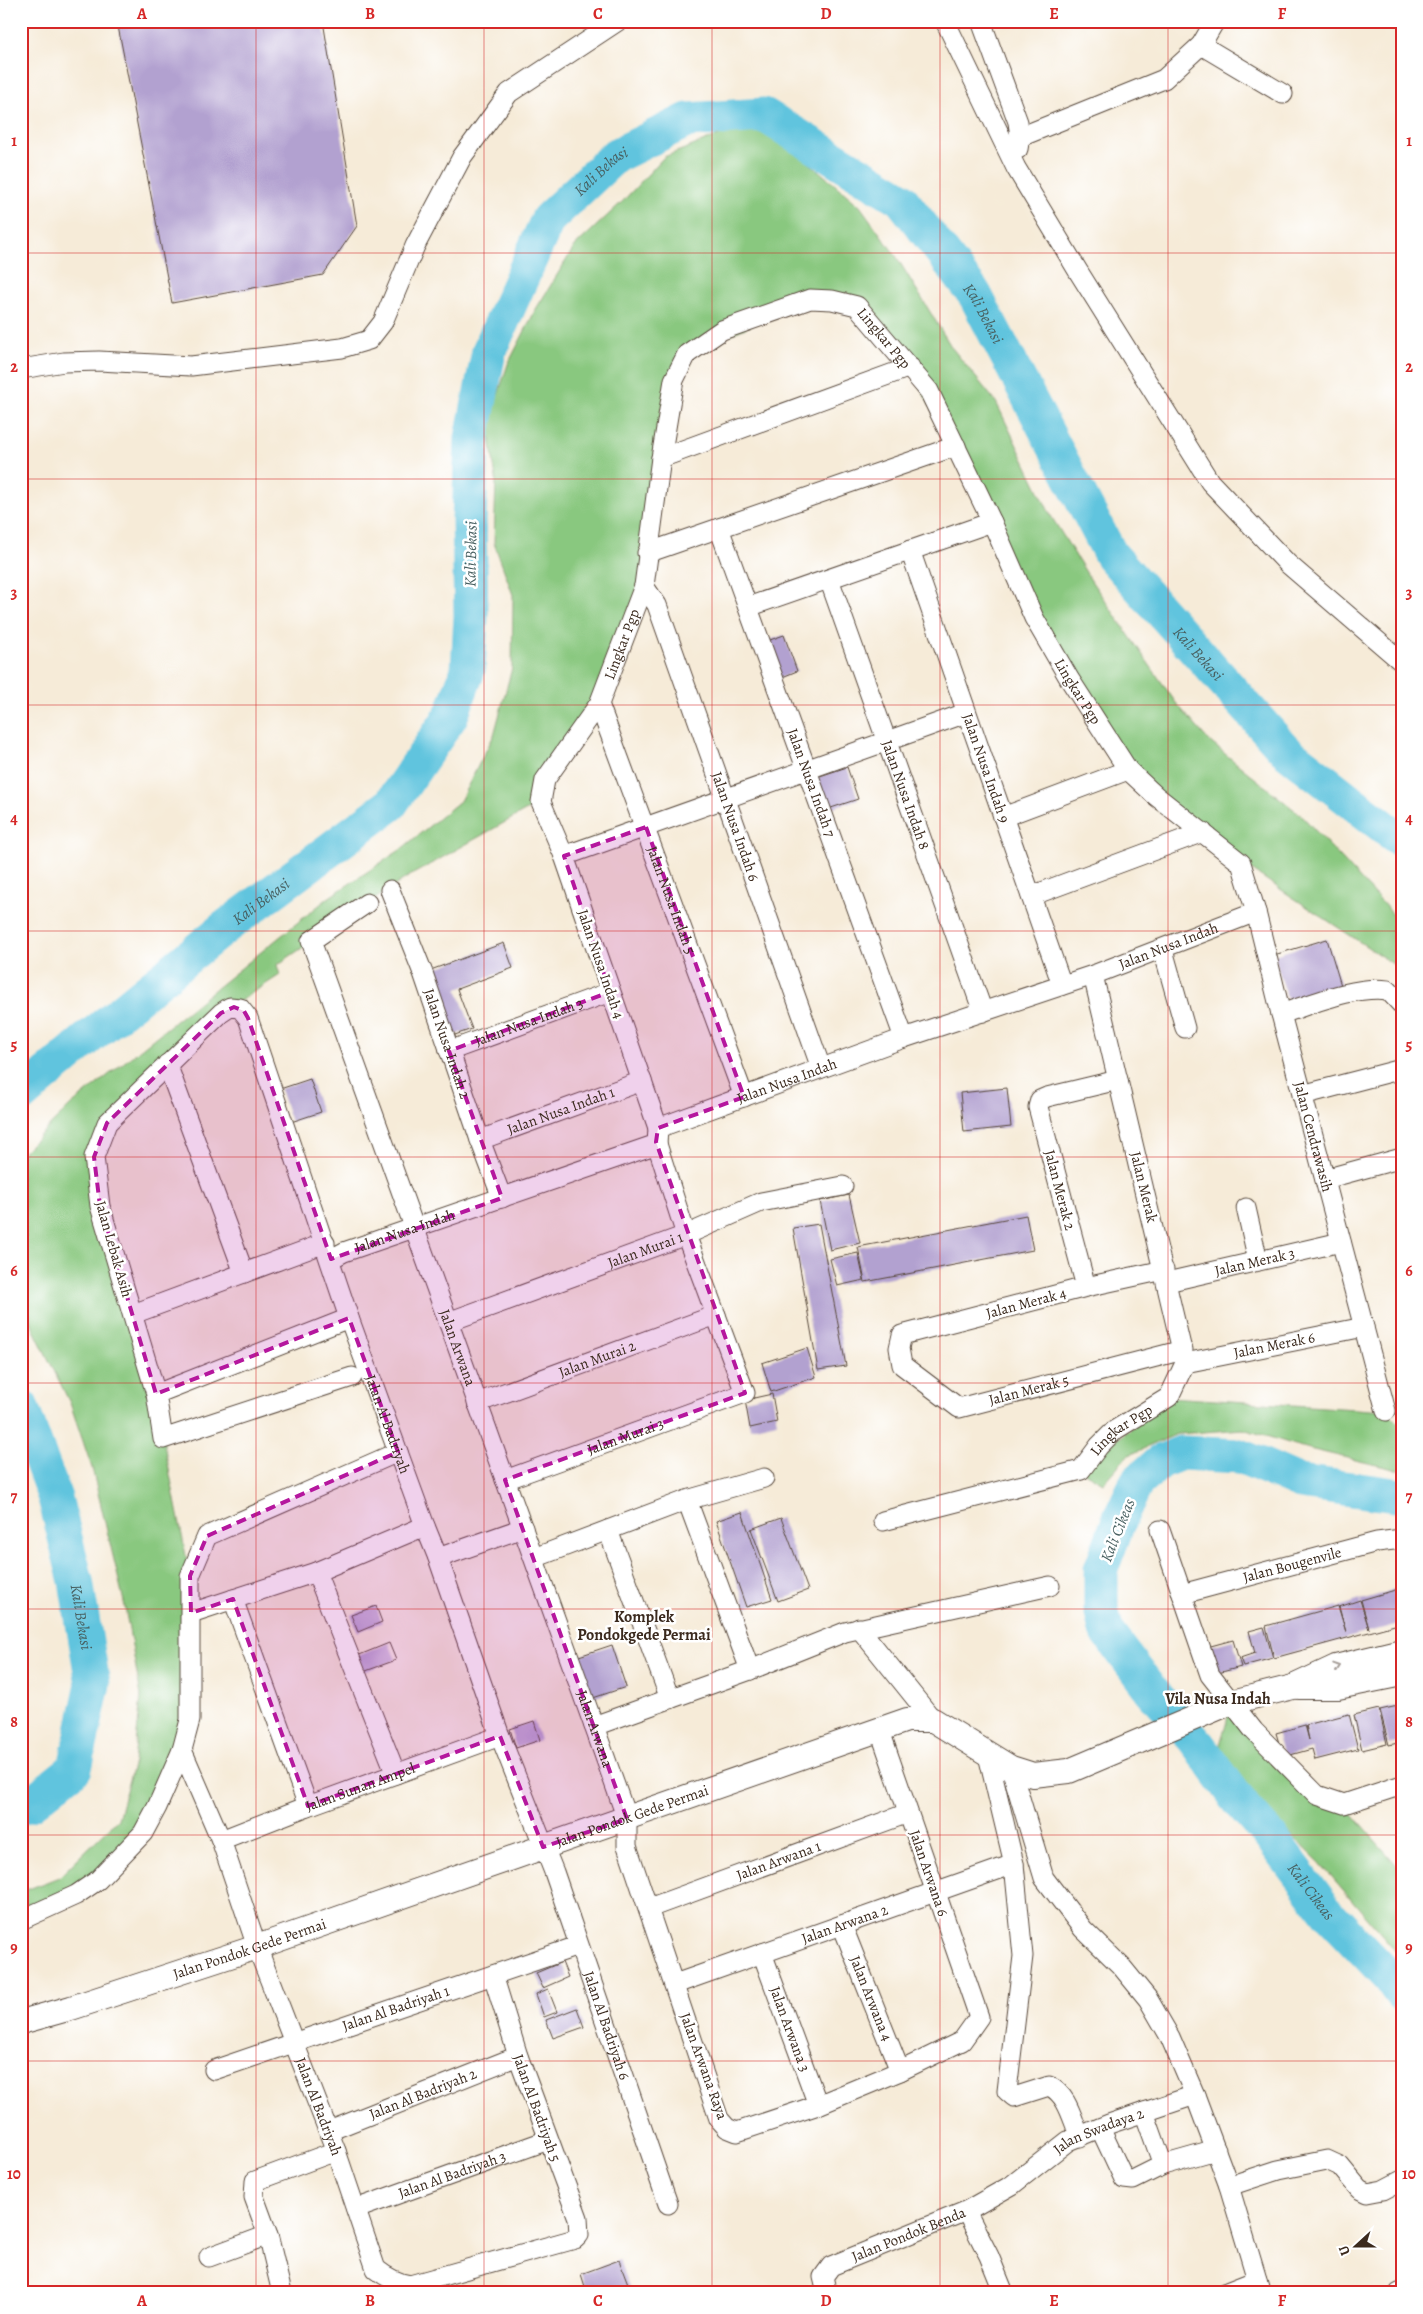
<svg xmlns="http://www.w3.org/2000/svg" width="1423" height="2314" font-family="Alegreya,serif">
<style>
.green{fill:#89c87f;stroke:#62794e}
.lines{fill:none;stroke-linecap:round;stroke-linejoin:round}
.river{stroke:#60c4de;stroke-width:35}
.building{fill:#b2a1d0}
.minor-casing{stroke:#57473a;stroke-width:21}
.tertiary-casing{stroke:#57473a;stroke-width:26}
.minor{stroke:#fff;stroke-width:19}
.tertiary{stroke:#fff;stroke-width:24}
.oneway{stroke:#a79f9a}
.marked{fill:#b5179e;fill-opacity:0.2;stroke:#b5179e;stroke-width:4;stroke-dasharray:10 6;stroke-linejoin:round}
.grid{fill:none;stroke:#d62828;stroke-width:1;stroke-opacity:0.55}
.labels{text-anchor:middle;stroke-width:5;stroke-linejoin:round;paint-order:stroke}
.street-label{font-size:15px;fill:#3b2a1e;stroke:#fff}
.water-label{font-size:16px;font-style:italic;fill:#486061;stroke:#fff}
.neighbourhood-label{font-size:16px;font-weight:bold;fill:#3b2a1e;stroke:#fff}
.neatline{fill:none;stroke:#d62828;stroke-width:2}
.grid-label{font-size:16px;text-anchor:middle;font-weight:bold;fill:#d62828}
</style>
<rect width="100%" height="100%" fill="#fff"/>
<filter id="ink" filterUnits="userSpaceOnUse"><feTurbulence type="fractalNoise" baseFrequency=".02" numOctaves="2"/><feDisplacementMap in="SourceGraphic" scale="10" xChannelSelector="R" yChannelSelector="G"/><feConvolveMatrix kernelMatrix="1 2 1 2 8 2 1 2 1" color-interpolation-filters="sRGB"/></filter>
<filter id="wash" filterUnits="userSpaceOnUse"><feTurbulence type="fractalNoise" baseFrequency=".0096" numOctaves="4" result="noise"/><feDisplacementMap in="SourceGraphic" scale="20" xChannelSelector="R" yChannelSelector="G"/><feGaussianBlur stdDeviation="1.12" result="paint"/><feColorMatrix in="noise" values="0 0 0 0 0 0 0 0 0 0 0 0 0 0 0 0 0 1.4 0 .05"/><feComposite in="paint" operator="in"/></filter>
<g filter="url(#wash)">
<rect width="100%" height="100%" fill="#f6ebd8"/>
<path class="green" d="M 747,127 L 786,143 L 860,206 L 896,256 L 952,348 L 996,402 L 1051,516 L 1092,582 L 1176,703 L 1209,741 L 1302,816 L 1402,924 L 1402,970 L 1241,863 L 1156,796 L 1070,680 L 910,367 L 857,307 L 810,299 L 687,354 L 644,586 L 599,704 L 541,802 L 406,878 L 277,965 L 280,975 L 221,1013 L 107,1123 L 94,1157 L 163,1439 L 190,1576 L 190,1720 L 143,1833 L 98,1880 L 21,1920 L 21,1892 L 59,1877 L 118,1819 L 134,1762 L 141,1696 L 124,1602 L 92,1468 L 70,1403 L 33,1328 L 21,1280 L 21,1157 L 24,1151 L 70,1106 L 328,898 L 400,850 L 460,801 L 494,735 L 512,668 L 513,595 L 494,543 L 496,479 L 488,425 L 508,364 L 536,309 L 575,246 L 623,201 L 664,157 L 715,137 Z
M 1169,1397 L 1386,1411 L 1402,1427 L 1402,1471 L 1305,1448 L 1243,1429 L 1177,1434 L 1127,1456 L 1103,1483 L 1081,1470 Z
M 1232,1702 L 1302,1781 L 1344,1805 L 1402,1871 L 1402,1958 L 1320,1863 L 1255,1799 L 1218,1752 Z"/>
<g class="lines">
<g class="river">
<path id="s1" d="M 21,1096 L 86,1040 L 224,928 L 390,805 L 451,716 L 468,670 L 471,616 L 469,520 L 472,438 L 489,351 L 548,219 L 615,156 L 688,120 L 764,115 L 901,199 L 975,295 L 1111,555 L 1285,750 L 1402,841"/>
<path id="s2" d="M 21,1406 L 55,1498 L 76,1581 L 93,1684 L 75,1768 L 30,1804 L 21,1807"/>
<path id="s3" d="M 1402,1496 L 1300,1482 L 1240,1456 L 1181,1453 L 1160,1462 L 1137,1482 L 1119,1520 L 1101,1569 L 1101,1608 L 1106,1630 L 1151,1690 L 1194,1739 L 1239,1801 L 1274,1841 L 1328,1913 L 1390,1978 L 1402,1995"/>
</g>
</g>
<g id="blocks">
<path class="building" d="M 117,21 L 323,21 L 357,226 L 323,275 L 172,303 Z
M 784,635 L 797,671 L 780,678 L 767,641 Z
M 847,767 L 858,799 L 825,810 L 814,778 Z
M 1327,939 L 1342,989 L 1289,1004 L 1274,955 Z
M 504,943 L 513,968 L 457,989 L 472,1029 L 452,1036 L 428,971 Z
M 310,1079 L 321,1112 L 291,1122 L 280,1089 Z
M 1007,1088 L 1011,1127 L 964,1132 L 960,1093 Z
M 849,1195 L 860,1243 L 830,1250 L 820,1201 Z
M 1026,1215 L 1033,1250 L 865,1282 L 858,1247 Z
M 819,1224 L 846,1366 L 818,1370 L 793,1228 Z
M 858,1253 L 864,1280 L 837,1286 L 830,1259 Z
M 807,1348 L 816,1377 L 771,1392 L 762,1363 Z
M 772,1394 L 777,1422 L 750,1428 L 745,1400 Z
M 742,1512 L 772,1599 L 746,1607 L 716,1521 Z
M 781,1518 L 808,1590 L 778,1601 L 751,1529 Z
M 1402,1588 L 1402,1623 L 1274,1658 L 1266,1626 L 1338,1606 L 1346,1632 L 1339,1607 L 1360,1600 L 1369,1629 L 1361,1600 Z
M 376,1606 L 382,1622 L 358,1632 L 351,1615 Z
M 1264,1627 L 1273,1658 L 1243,1666 L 1240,1658 L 1255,1653 L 1249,1631 Z
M 1233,1640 L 1241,1667 L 1214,1674 L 1207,1647 Z
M 389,1643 L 396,1660 L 363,1672 L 357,1656 Z
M 612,1645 L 626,1687 L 590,1699 L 576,1657 Z
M 1402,1705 L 1402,1742 L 1389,1745 L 1380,1710 Z
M 1379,1709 L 1387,1744 L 1362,1750 L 1354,1715 Z
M 1349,1714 L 1358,1749 L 1315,1760 L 1312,1749 L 1283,1757 L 1276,1733 L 1305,1725 L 1309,1740 L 1306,1725 Z
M 534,1721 L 540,1740 L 516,1748 L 510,1729 Z
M 562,1962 L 568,1977 L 543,1988 L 536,1973 Z
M 548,1989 L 557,2012 L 544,2017 L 536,1994 Z
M 577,2008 L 584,2027 L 553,2038 L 546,2020 Z
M 619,2260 L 630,2289 L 620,2293 L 587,2293 L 581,2274 Z"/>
</g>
</g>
<g filter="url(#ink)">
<use href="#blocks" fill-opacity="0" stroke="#57473a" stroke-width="1"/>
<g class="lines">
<g class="minor-casing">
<g id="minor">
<path d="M 945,21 L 1016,168 L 1078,271 L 1210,482 L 1288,564 L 1402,662"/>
<path d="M 981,21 L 1018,122 L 1020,137 L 1018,149"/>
<path d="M 1201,45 L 1283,94"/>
<path d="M 1020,137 L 1164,79 L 1201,45 L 1215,21"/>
<path d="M 21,369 L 64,362 L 99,361 L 191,366 L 342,348 L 369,340 L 383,322 L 415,246 L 462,157 L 509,93 L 618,21"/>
<path d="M 661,458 L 910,367"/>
<path id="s4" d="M 719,528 L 904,1038"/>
<path id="s5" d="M 910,550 L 1062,985"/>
<path d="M 647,553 L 956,446"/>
<path id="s6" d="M 829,579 L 983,1012"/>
<path id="s7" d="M 644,586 L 657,605 L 821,1068"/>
<path d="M 748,607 L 992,522"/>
<path id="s8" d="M 599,704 L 744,1097"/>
<path d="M 1003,817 L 1128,770"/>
<path d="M 564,856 L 966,713"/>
<path id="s9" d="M 390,890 L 423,973 L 480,1140 L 502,1198"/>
<path d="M 1031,896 L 1203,832"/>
<path id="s10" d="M 367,903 L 311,941 L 594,1726 L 627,1819 L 627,1846 L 719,2119 L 727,2128 L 737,2132 L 818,2105 L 900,2071 L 962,2041 L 979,2017 L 879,1728"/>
<path d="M 1163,950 L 1185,1028"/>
<path d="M 1281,1014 C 1312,1004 1356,985 1388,990 L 1402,1005"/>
<path id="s11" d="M 449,1051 L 610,992"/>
<path d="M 167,1064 L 244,1273"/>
<path d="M 1302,1095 L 1402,1069"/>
<path id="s12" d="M 658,1128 L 564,856 L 541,802 L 545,780 L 599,704 L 644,586 L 661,458 L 674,380 L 687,354 L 722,330 L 810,299 L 832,300 L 857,306 L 929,391 L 992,522 L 1034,618 L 1070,680 L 1128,770 L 1156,796 L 1241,863 L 1256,912 L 1281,1014 L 1386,1411"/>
<path id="s13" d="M 480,1140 L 642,1081"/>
<path d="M 1325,1179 L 1402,1158"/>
<path d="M 1246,1208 L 1258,1261"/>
<path id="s14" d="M 331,1259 L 344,1252 L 657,1144 L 658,1128 L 904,1038 L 1093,975 L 1256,912"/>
<path id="s15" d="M 1164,1270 L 1086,1287 L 902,1335 L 899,1348 L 902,1365 L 959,1408 L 1183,1350"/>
<path id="s16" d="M 1167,1282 L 1341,1242"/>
<path d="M 1086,1287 L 1038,1107 L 1040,1100 L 1047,1097 L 1118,1080"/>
<path d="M 133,1314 L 325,1243"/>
<path id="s17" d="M 448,1322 L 686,1235 L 761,1202 L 843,1186"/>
<path id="s18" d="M 1185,1363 L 1364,1327"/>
<path id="s19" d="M 352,1377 L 163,1439 L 156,1394 L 100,1206 L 94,1157 L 107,1123 L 221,1013 L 230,1007 L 240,1008 L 248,1018 L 349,1318 L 425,1526 L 438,1558 L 500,1736 L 554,1872 L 668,2204"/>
<path d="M 156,1394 L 349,1318"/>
<path id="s20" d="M 477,1403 L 716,1315"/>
<path id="s21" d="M 505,1480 L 745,1393 L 686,1235 L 657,1144"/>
<path d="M 687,1500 L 750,1670"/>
<path id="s22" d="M 883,1521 L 1081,1470 L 1099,1446 L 1115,1430 L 1169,1397 L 1185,1363 L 1093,975"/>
<path d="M 608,1530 L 670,1699"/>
<path d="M 1160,1530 L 1210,1675 L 1254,1731 L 1317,1795 L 1344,1804 L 1402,1785"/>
<path d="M 438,1558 L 523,1528"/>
<path d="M 534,1558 L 687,1500 L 764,1478"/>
<path d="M 316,1572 L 396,1774"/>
<path id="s23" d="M 1182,1594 L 1377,1542 L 1402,1539"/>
<path d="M 233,1599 L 308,1806"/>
<path d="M 191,1613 L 316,1572 L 425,1526"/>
<path d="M 859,1628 L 933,1720"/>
<path d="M 594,1726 L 750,1670 L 845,1632 L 1050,1586"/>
<path id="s24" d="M 182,1750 L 221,1840 L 257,1947 L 336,2151 L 376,2269 C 386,2277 396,2283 410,2285 L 575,2239 L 579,2235 L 578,2218 L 518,2056 L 493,1975"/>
<path d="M 987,1751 L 1014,1864 L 1023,1956 L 1007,2091 L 1014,2097 L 1049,2086 C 1068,2095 1072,2119 1080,2137"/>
<path d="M 1011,1768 L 1044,1878 L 1083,1929 L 1121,1966 L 1148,1999 L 1170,2037 L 1195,2095 L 1229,2186 L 1261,2293"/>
<path id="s25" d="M 221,1840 L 308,1806 L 500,1736"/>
<path id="s26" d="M 649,1908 L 908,1813"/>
<path d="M 21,1920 L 76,1895 L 98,1880 L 143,1833 L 157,1807 L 182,1750 L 190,1720 L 190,1576 L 207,1536 L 398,1452"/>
<path id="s27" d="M 842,1925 L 900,2071"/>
<path id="s28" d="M 762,1953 L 818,2105"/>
<path id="s29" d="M 675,1984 L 1014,1864"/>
<path id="s30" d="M 214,2070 L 578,1946"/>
<path d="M 1144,2112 L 1163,2165"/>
<path d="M 1100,2128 L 1124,2179 L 1133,2180 L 1163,2165 L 1216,2150"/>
<path id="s31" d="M 329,2131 L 518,2056"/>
<path d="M 1229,2186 L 1278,2170 L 1327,2160 L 1340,2166 L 1359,2189 L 1367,2193 L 1383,2190 L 1402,2180"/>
<path id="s32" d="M 356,2209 L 548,2140"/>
<path d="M 966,2211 L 989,2256 L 1004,2293"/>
<path d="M 209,2257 L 268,2235"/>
<path d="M 282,2293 L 268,2235 L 254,2197 L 255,2181 L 336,2151"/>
<path id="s33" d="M 827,2293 L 823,2277 L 831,2266 L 966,2211 L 1012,2185 L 1068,2141 L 1109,2124 L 1195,2095"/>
<path d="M 1224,2293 L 1257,2280"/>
<path d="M 1399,2293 L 1402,2292"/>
</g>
</g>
<g class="tertiary-casing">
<g id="tertiary">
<path d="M 1299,1687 L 1338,1687 L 1402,1674"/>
<path id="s34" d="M 21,2022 L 71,2008 L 257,1947 L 907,1720 L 933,1720 L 1011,1768 L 1033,1775 L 1069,1771 L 1232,1702 L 1293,1687 L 1336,1667 L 1402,1651"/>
</g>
</g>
<use href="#minor" class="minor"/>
<use href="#tertiary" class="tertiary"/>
</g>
<defs><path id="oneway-chevron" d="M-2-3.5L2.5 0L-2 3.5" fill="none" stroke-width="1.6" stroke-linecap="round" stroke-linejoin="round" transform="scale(1.25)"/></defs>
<use class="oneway" href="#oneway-chevron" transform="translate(1337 1667) rotate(-18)"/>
</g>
<path class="marked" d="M 646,827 L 744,1097 L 658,1128 L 656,1142 L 745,1393 L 505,1480 L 627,1819 L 543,1847 L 500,1736 L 308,1806 L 233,1599 L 191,1613 L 190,1576 L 207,1536 L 398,1452 L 349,1318 L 156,1394 L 100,1206 L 94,1157 L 107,1123 L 221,1013 L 234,1007 L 244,1011 L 248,1018 L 331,1259 L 502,1198 L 449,1051 L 610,992 L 564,856 Z"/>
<path class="grid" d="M 256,21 L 256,2293M 484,21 L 484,2293M 712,21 L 712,2293M 940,21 L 940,2293M 1168,21 L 1168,2293M 21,253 L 1402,253M 21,479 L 1402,479M 21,705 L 1402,705M 21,931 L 1402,931M 21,1157 L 1402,1157M 21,1383 L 1402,1383M 21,1609 L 1402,1609M 21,1835 L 1402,1835M 21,2061 L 1402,2061"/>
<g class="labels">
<g class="street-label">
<text dy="5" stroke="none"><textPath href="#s12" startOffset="1051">Lingkar Pgp</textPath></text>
<text dy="5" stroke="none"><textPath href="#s12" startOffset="526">Lingkar Pgp</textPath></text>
<text dy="5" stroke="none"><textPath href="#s12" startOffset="1456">Lingkar Pgp</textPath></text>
<text dy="5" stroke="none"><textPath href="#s5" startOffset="231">Jalan Nusa Indah 9</textPath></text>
<text dy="5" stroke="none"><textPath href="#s4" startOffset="271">Jalan Nusa Indah 7</textPath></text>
<text dy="5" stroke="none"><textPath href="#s6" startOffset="229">Jalan Nusa Indah 8</textPath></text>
<text dy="5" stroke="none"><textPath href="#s7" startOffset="258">Jalan Nusa Indah 6</textPath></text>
<text dy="5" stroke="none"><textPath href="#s8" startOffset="209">Jalan Nusa Indah 5</textPath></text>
<text dy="5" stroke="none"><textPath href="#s14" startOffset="904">Jalan Nusa Indah</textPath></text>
<text transform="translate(601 964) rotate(71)" y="5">Jalan Nusa Indah 4</text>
<text dy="5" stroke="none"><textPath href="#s11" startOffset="85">Jalan Nusa Indah 3</textPath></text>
<text dy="5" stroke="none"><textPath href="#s9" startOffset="164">Jalan Nusa Indah 2</textPath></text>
<text dy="5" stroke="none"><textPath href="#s14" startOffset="499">Jalan Nusa Indah</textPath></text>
<text dy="5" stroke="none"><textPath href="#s13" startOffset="86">Jalan Nusa Indah 1</textPath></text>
<text dy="5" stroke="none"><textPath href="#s12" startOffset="1979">Jalan Cendrawasih</textPath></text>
<text transform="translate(1144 1187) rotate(76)" y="5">Jalan Merak</text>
<text transform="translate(1060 1190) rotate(75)" y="5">Jalan Merak 2</text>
<text dy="5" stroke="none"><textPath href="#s14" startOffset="79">Jalan Nusa Indah</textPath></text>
<text transform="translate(114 1249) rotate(74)" y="5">Jalan Lebak Asih</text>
<text dy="5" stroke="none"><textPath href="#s17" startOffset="210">Jalan Murai 1</textPath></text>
<text dy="5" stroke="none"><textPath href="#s16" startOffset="90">Jalan Merak 3</textPath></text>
<text transform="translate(1026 1303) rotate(-15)" y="5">Jalan Merak 4</text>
<text dy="5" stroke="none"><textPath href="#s18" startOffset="91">Jalan Merak 6</textPath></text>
<text dy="5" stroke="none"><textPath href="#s10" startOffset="500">Jalan Arwana</textPath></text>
<text dy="5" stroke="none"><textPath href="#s20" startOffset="128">Jalan Murai 2</textPath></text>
<text dy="5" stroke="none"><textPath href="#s15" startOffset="444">Jalan Merak 5</textPath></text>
<text dy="5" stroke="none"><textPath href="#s19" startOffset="1148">Jalan Al Badriyah</textPath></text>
<text dy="5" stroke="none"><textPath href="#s22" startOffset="262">Lingkar Pgp</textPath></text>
<text dy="5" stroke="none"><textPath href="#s21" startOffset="128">Jalan Murai 3</textPath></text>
<text dy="5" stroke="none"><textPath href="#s23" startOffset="114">Jalan Bougenvile</textPath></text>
<text dy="5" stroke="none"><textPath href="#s10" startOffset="905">Jalan Arwana</textPath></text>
<text dy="5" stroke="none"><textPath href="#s25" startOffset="149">Jalan Sunan Ampel</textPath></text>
<text dy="5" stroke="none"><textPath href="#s34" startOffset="645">Jalan Pondok Gede Permai</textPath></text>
<text dy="5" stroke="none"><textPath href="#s26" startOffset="138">Jalan Arwana 1</textPath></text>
<text transform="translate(929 1873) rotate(71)" y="5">Jalan Arwana 6</text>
<text dy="5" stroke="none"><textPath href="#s29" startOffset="180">Jalan Arwana 2</textPath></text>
<text dy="5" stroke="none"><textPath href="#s34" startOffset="240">Jalan Pondok Gede Permai</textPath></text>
<text dy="5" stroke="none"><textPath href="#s27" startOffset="79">Jalan Arwana 4</textPath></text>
<text dy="5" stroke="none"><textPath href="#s30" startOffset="192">Jalan Al Badriyah 1</textPath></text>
<text dy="5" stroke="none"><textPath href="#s19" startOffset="1788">Jalan Al Badriyah 6</textPath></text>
<text dy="5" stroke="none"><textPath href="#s28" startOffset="81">Jalan Arwana 3</textPath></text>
<text transform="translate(704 2066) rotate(70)" y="5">Jalan Arwana Raya</text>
<text dy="5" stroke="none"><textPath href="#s31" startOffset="101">Jalan Al Badriyah 2</textPath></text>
<text dy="5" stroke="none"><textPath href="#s24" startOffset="382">Jalan Al Badriyah</textPath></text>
<text transform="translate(537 2108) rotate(70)" y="5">Jalan Al Badriyah 5</text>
<text dy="5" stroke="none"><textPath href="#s33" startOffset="332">Jalan Swadaya 2</textPath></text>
<text dy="5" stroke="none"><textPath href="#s32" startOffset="102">Jalan Al Badriyah 3</textPath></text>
<text dy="5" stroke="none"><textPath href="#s33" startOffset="114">Jalan Pondok Benda</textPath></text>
</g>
<g class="water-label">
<text dy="6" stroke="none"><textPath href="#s1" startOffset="1164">Kali Bekasi</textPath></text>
<text dy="6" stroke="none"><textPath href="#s1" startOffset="1644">Kali Bekasi</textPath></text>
<text transform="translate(470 554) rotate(-89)" y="6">Kali Bekasi</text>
<text dy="6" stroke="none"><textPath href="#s1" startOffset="2049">Kali Bekasi</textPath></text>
<text dy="6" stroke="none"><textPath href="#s1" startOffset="309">Kali Bekasi</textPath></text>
<text transform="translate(1117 1530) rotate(-68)" y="6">Kali Cikeas</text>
<text dy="6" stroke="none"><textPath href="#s2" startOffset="220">Kali Bekasi</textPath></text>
<text dy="6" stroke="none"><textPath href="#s3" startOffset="769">Kali Cikeas</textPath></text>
</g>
<g class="neighbourhood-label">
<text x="644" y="1622">Komplek<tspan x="644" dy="18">Pondokgede Permai</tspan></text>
<text x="1218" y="1704">Vila Nusa Indah</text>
</g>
</g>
<rect width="1423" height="2314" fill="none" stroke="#fff" stroke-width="55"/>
<g transform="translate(1356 2246) rotate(249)" stroke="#ffffff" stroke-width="4" paint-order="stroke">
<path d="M0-4L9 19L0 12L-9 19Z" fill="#3b2a1e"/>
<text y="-8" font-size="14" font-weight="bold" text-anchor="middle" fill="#3b2a1e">U</text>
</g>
<rect x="28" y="28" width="1368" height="2258" class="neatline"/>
<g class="grid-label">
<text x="142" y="19">A</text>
<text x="370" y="19">B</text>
<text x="598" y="19">C</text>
<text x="826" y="19">D</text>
<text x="1054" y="19">E</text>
<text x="1282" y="19">F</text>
<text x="14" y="146">1</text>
<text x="1409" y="146">1</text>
<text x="14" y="372">2</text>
<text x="1409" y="372">2</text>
<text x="14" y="598">3</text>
<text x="1409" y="598">3</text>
<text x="14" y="824">4</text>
<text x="1409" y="824">4</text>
<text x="14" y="1050">5</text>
<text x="1409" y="1050">5</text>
<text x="14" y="1276">6</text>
<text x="1409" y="1276">6</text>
<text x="14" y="1502">7</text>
<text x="1409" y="1502">7</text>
<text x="14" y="1727">8</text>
<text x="1409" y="1727">8</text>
<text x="14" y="1953">9</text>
<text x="1409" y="1953">9</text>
<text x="14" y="2179">10</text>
<text x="1409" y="2179">10</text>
<text x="142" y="2306">A</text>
<text x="370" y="2306">B</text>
<text x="598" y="2306">C</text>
<text x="826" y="2306">D</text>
<text x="1054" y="2306">E</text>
<text x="1282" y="2306">F</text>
</g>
</svg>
